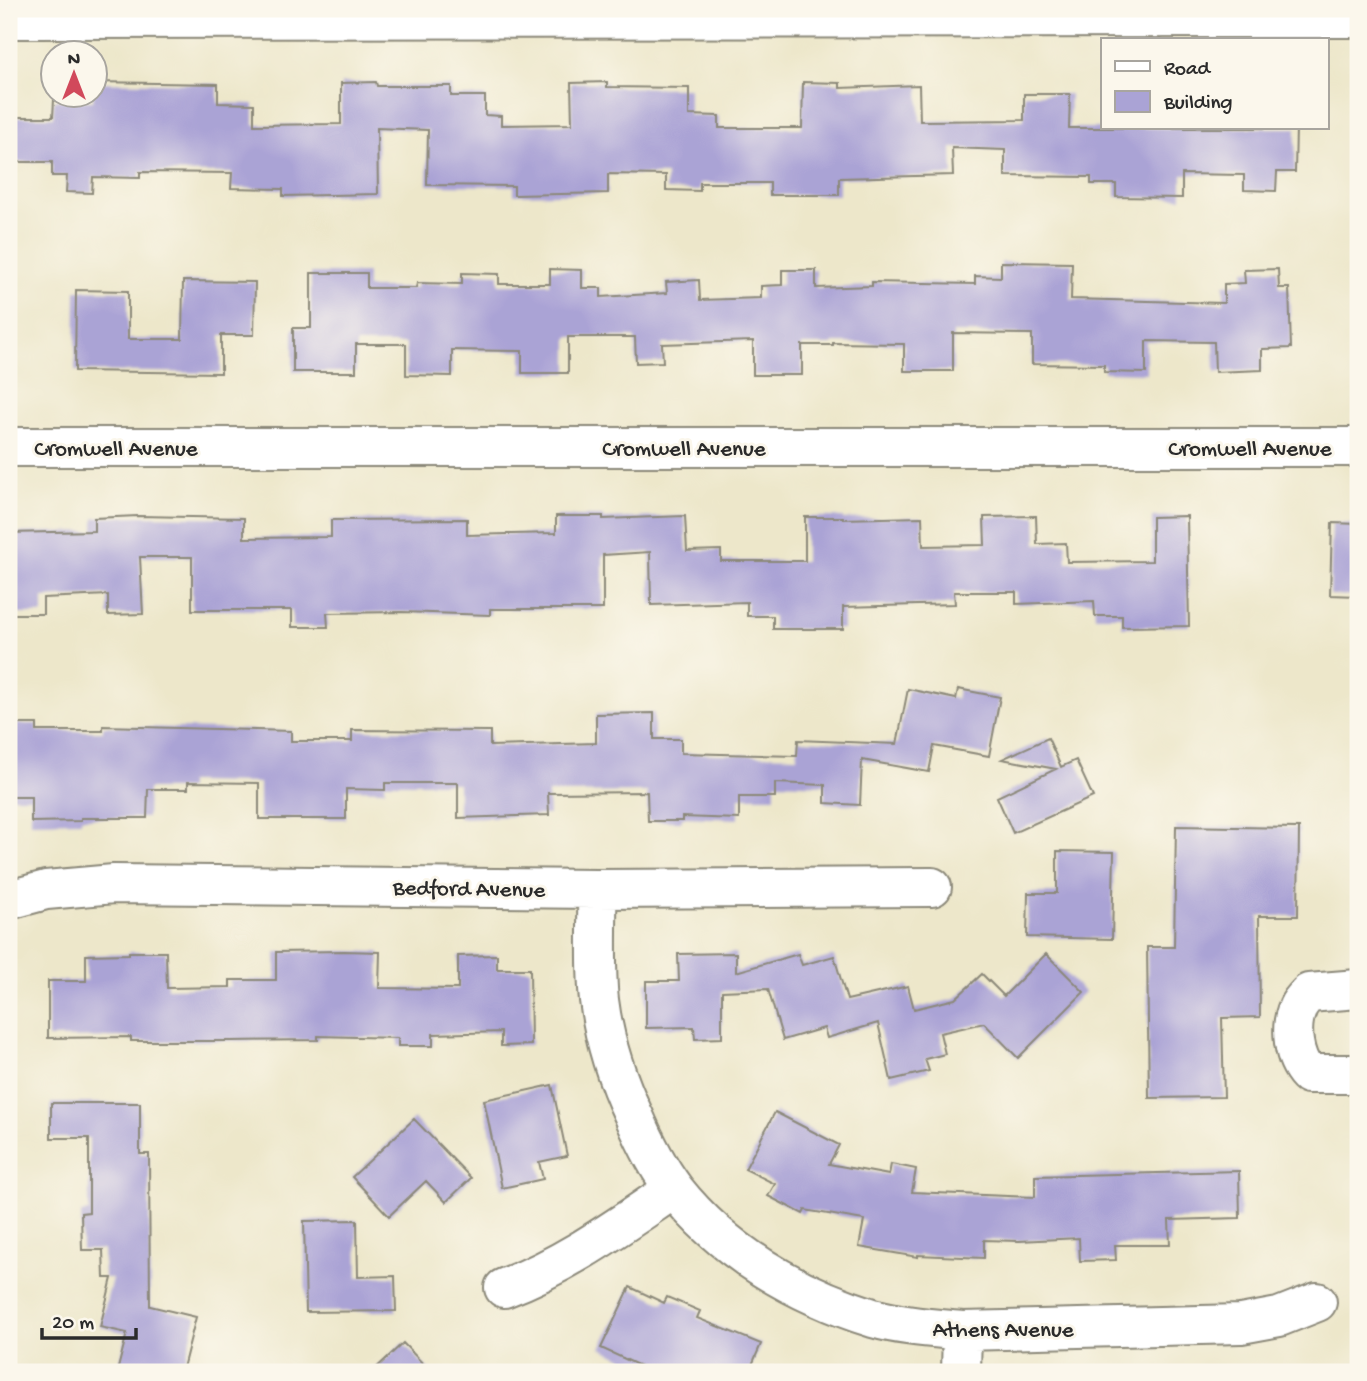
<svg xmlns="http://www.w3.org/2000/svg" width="1367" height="1381" font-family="'Gochi Hand',sans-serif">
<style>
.building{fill:#aaa3d5}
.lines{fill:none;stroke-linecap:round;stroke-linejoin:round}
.minor-casing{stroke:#8c897a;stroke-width:42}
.minor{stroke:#fff;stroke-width:38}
.labels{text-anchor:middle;stroke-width:6;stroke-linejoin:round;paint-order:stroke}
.street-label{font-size:23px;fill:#2b2b2b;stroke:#fbf7ec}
</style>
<rect width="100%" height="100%" fill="#fbf7ec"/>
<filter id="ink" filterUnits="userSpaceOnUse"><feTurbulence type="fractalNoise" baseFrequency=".0143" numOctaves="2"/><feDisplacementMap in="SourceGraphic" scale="14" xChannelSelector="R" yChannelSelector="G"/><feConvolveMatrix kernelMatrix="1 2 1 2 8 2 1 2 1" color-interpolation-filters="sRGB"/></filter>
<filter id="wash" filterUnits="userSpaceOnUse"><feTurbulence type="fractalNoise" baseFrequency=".00686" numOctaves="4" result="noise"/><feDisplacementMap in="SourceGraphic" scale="28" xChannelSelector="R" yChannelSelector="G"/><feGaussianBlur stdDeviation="1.57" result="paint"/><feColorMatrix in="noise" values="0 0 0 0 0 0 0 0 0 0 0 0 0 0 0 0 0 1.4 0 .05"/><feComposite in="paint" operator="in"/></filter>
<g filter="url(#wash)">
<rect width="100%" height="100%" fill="#ede7ca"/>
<g id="blocks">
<path class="building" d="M 94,82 L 218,84 L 218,103 L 254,104 L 254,125 L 341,124 L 341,83 L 376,82 L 377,86 L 451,86 L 451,96 L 485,96 L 485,115 L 501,116 L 501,125 L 572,124 L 571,83 L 607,82 L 607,87 L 689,88 L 689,115 L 719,116 L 719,128 L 802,128 L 803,82 L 840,83 L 840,88 L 919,85 L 920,121 L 1024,120 L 1024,94 L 1070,94 L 1069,128 L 1296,128 L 1295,172 L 1277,172 L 1276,191 L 1244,190 L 1244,175 L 1182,174 L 1182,198 L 1116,197 L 1116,184 L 1091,184 L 1091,177 L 1005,176 L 1005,150 L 952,148 L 953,175 L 839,178 L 839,195 L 770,195 L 770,183 L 700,183 L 700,191 L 666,190 L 666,175 L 608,174 L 608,193 L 514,195 L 514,186 L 427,185 L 428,130 L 377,128 L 378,194 L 283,196 L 283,189 L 231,188 L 232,173 L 140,172 L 140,178 L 93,177 L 92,193 L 66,192 L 67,176 L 52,176 L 52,162 L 9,162 L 9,117 L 53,117 L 54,100 L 93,101 Z
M 1001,262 L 1072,263 L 1071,299 L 1224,303 L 1224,284 L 1245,283 L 1244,270 L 1278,269 L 1279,288 L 1289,288 L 1291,348 L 1262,349 L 1262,370 L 1215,372 L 1214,342 L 1146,341 L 1146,373 L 1104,372 L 1104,365 L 1032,364 L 1032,334 L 953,333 L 953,371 L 904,371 L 904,344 L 833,343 L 833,345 L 802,345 L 802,375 L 753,375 L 753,341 L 662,344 L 663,362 L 636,363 L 635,337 L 568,337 L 568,373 L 522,373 L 522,351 L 452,350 L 452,376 L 406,375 L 406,344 L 356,344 L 356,372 L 293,372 L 293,328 L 311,328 L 311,273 L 367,273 L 367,288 L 416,288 L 417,283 L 462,284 L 462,273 L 499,274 L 499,284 L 550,284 L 550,269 L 582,270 L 582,288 L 601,288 L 601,297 L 667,293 L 666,282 L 699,280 L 700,300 L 761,298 L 761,286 L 782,285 L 782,270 L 816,270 L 816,288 L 872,286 L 872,282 L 975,284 L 975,276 L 1001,277 Z
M 183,281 L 255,282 L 254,335 L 221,335 L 221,373 L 75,371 L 76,290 L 128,291 L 128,339 L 182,339 Z
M 138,516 L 244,518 L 244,538 L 331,537 L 331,520 L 467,519 L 467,535 L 556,533 L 556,516 L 603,516 L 603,519 L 685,516 L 687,551 L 721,550 L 721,561 L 805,561 L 805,517 L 843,517 L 843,519 L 922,517 L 923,546 L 985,545 L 984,517 L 1036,516 L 1037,544 L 1066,543 L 1067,562 L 1152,561 L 1152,517 L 1187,516 L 1189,626 L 1122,627 L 1122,616 L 1095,616 L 1094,601 L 1016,604 L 1016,592 L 954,592 L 955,604 L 843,607 L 843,629 L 773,629 L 773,616 L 747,616 L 747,602 L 651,605 L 650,552 L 603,555 L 603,609 L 490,609 L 490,615 L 402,612 L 327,613 L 328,627 L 292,627 L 292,610 L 192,610 L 192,557 L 140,557 L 143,614 L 108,615 L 108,595 L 43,598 L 43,614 L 9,614 L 9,533 L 94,531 L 94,518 Z
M 1332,523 L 1358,524 L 1358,596 L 1330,595 Z
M 908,689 L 956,699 L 958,689 L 1000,697 L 989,756 L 934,746 L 929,772 L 862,760 L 860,805 L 825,803 L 825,785 L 775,783 L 775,797 L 739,797 L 739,819 L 682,817 L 682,821 L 648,821 L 647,792 L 548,793 L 549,815 L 458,818 L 458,783 L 385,783 L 385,790 L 346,789 L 346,819 L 259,819 L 259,783 L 188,782 L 188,789 L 148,789 L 147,818 L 81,818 L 81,821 L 31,822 L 31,797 L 9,797 L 9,724 L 37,724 L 37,731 L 103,731 L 103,726 L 291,731 L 291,741 L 352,741 L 352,730 L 490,731 L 490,746 L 596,743 L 596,714 L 654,713 L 654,739 L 681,739 L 681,753 L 797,756 L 798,740 L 897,744 Z
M 1048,738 L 1061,767 L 1076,760 L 1093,797 L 1013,833 L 997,797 L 1056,769 L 1002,759 Z
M 1176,826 L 1299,828 L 1298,916 L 1259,916 L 1260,1017 L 1222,1018 L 1224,1097 L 1149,1098 L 1147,947 L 1174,947 Z
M 1057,851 L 1114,852 L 1112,939 L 1027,937 L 1028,893 L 1057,893 Z
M 129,952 L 166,952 L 167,988 L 230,987 L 230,980 L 276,980 L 276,952 L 344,951 L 380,952 L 379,988 L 458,989 L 458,956 L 497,955 L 497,969 L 530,969 L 531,1045 L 501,1046 L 501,1032 L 433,1034 L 433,1046 L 398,1046 L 398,1038 L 318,1036 L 318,1040 L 230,1041 L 131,1041 L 131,1037 L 48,1038 L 48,981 L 86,981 L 86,955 L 129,954 Z
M 736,953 L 736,972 L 798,954 L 802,965 L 834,956 L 847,1000 L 908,986 L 914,1009 L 955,999 L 982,974 L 1004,996 L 1046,954 L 1084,992 L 1018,1058 L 984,1023 L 940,1033 L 945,1054 L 925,1059 L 929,1071 L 891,1080 L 878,1023 L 827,1038 L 824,1028 L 783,1040 L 768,989 L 722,991 L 722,1038 L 695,1039 L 694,1027 L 646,1028 L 646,981 L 679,981 L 678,954 Z
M 552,1085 L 567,1156 L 539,1162 L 543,1179 L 502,1188 L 484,1100 Z
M 51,1103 L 140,1103 L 140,1154 L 149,1154 L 150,1306 L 196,1317 L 182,1372 L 117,1372 L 127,1333 L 100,1327 L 112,1278 L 104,1278 L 103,1250 L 82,1250 L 81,1213 L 89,1212 L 89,1138 L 51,1138 Z
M 775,1112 L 839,1145 L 829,1164 L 889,1175 L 891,1164 L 916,1169 L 912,1192 L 1035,1197 L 1035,1176 L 1239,1171 L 1240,1218 L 1169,1220 L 1170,1245 L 1115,1245 L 1116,1260 L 1080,1261 L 1079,1238 L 1019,1241 L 984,1240 L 984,1258 L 918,1255 L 918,1257 L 859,1247 L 864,1220 L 805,1210 L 803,1214 L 768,1196 L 775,1184 L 745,1169 Z
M 414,1119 L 471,1178 L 446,1202 L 426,1181 L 389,1216 L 352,1177 Z
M 357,1220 L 358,1277 L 395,1276 L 396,1311 L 306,1312 L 304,1221 Z
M 630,1287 L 664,1303 L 667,1297 L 700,1311 L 697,1318 L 761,1344 L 749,1372 L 653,1372 L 601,1348 Z
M 403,1343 L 431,1372 L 372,1372 Z"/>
</g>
</g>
<g filter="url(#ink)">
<use href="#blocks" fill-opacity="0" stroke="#8c897a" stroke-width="2"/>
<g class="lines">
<g class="minor-casing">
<path id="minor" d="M 9,19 L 1358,18
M 9,447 L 1358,447
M 597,889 C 598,925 595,964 599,1000 C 604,1040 617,1080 634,1116 C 645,1142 658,1168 675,1190 C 725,1253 797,1294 873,1318 C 901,1326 932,1328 962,1331 L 1241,1324 L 1279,1317 L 1317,1302
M 9,900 L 46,890 L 114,884 L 597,889 L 932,887
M 1358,989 L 1309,993 C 1305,997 1300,1002 1298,1007 C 1289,1027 1293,1058 1308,1074 L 1358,1074
M 504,1288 C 566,1265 619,1226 674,1189
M 961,1372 L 962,1331"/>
</g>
<use href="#minor" class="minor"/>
</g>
</g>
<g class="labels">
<g class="street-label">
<text x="116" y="455">Cromwell Avenue</text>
<text x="684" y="455">Cromwell Avenue</text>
<text x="1250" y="455">Cromwell Avenue</text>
<text transform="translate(469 887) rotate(1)" y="8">Bedford Avenue</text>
<text x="1003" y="1336">Athens Avenue</text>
</g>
</g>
<rect width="1367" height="1381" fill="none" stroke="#fbf7ec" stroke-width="35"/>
<rect x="1101" y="38" width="228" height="91" fill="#fbf7ec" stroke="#a8a59f" stroke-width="2"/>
<rect x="1115" y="61" width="35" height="10" fill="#ffffff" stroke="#a8a59f" stroke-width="2"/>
<text x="1164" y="74" font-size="21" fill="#2b2b2b">Road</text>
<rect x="1115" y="91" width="35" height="21" fill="#aaa3d5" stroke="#a8a59f" stroke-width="2"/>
<text x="1164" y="108" font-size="21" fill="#2b2b2b">Building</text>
<g transform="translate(74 74)"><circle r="33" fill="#fbf7ec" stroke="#a8a59f" stroke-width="2"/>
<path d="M0-5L12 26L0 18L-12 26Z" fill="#d1495b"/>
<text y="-10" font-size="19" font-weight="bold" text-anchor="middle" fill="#2b2b2b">N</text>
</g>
<path d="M42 1328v10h94v-10" fill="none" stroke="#2b2b2b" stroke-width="3.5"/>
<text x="52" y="1328" font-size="21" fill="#2b2b2b" stroke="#fbf7ec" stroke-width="5" paint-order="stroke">20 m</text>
</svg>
